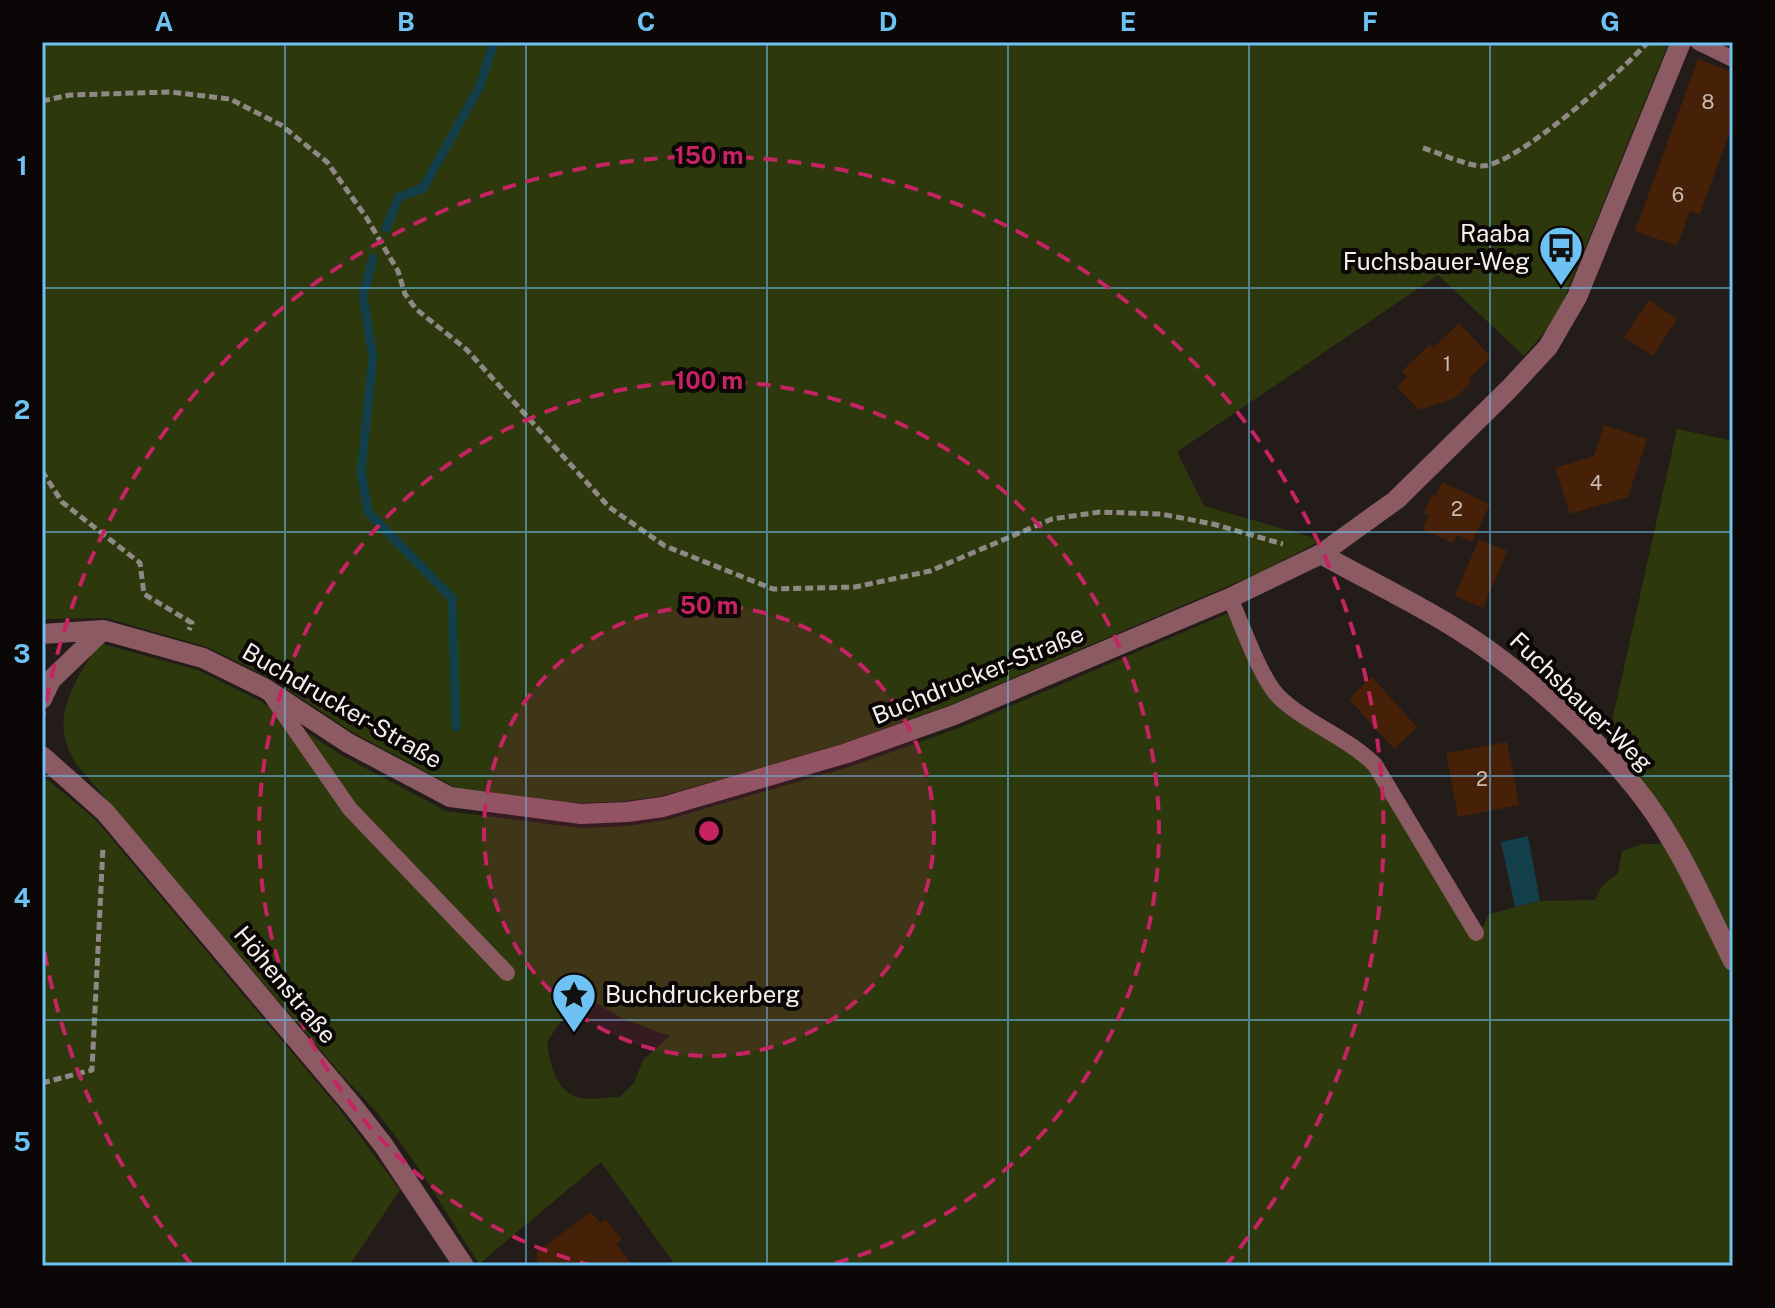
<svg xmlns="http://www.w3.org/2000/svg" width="1775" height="1308" font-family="'Public Sans',sans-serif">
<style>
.green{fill:#2d380d;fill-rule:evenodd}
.water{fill:#133f4a}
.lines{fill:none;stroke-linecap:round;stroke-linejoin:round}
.stream{stroke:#133f4a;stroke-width:9}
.building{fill:#462107}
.path{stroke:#8f8986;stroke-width:5;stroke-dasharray:8 4;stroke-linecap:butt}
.service{stroke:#8b5a63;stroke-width:16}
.minor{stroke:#8b5a63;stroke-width:20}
.tertiary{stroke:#8b5a63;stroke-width:20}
.grid{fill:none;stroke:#6dc2f3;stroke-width:2;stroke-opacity:0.55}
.ring{fill:none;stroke:#c52362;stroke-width:4;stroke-dasharray:14 10}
.labels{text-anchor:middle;stroke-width:8;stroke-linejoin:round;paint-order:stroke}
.number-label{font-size:20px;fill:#c9bcb4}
.poi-label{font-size:24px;fill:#f5f0ed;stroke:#0a0706;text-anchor:end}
.street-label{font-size:24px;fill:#f5f0ed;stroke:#0a0706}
.centre{fill:#c52362;stroke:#0a0706;stroke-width:4}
.ring-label{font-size:24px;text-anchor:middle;font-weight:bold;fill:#c52362;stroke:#0a0706;stroke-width:8;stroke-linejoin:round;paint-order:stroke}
.neatline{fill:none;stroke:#6dc2f3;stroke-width:3}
.grid-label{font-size:26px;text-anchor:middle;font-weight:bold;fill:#6dc2f3}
</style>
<rect width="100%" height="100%" fill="#231c18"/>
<path class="green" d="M 42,42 L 1669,42 L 1563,302 L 1548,328 L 1524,356 L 1438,275 L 1177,452 L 1204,506 L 1322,540 L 1261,572 L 950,705 L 844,743 L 719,780 L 661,796 L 626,801 L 581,803 L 546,800 L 454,787 L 354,733 L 272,679 L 207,647 L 106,618 L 42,619 Z
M 1677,429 L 1733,441 L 1733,940 L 1607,744 Z
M 1228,613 L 1263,689 L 1346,749 L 1369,770 L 1476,933 L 1484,925 L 1489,914 L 1540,901 L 1595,900 L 1602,886 L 1618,873 L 1622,851 L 1643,844 L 1665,844 L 1733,978 L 1733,1266 L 676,1266 L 601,1162 L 479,1264 C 439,1202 401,1132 347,1081 L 77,765 C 46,720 75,682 99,643 L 198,670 L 260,701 L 341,755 L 446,811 L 580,828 L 628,826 L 666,820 L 852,766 L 959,728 ZM 580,993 L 623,1019 L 670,1036 L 643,1060 L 634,1083 L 619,1097 C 607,1097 593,1100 581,1098 C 557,1094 549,1063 547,1042 Z
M 42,775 L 96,820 L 342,1112 L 400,1190 L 349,1266 L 42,1266 Z"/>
<path class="water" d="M 1528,836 L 1540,901 L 1515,907 L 1501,842 Z"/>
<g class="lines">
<path class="stream" d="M 386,228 L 399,197 L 423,188 L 480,86 L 494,42
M 373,258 L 363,296 L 373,357 L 361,472 L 368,512 L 452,598 L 456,727"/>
</g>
<path class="building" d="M 1698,59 L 1733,72 L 1733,133 L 1730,131 L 1700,214 L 1690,211 L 1677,246 L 1635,231 Z
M 1649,300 L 1677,319 L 1653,356 L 1624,337 Z
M 1459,323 L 1491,357 L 1468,379 L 1472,382 L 1455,398 L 1419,410 L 1397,387 L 1407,376 L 1402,371 L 1430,344 L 1433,348 Z
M 1604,425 L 1647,439 L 1628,497 L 1570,514 L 1555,468 L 1594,456 Z
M 1442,482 L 1490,504 L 1472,542 L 1457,535 L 1453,543 L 1422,529 L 1429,516 L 1424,513 L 1432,494 L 1436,496 Z
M 1479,539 L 1507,551 L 1483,608 L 1455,596 Z
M 1372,677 L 1417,727 L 1394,749 L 1349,699 Z
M 1507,742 L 1519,805 L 1458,817 L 1446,753 Z
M 591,1212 L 600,1223 L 606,1219 L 622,1240 L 616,1244 L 633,1266 L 541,1266 L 536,1259 L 537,1252 Z"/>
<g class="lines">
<path class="path" d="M 42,101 L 70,95 L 170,92 L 230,99 L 281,125 L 327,162 L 366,217 L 398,271 L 405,294 L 416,309 L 466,349 L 609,507 L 665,546 L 773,589 L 855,587 L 930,571 L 1052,519 L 1100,512 L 1161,514 L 1213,524 L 1283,544
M 1423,148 C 1436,152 1471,167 1482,166 C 1517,165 1623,70 1648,42
M 42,471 L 62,502 L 140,563 L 144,594 L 192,623 L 189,630
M 42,1083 L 92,1070 L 103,847"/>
<path class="service" d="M 1698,42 L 1733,59
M 1230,598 C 1242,624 1260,678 1279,697 C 1307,724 1347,737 1375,765 L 1476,933
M 270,694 L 350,809 L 507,973"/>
<path class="minor" d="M 1321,554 C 1367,580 1416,603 1460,631 C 1522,670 1601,741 1645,800 C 1681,848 1706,907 1733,961"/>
<path class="tertiary" d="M 42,634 L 103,630 L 203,658 L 266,689 L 348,743 L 450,797 L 581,814 L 627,812 L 663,807 L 847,753 L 954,715 L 1230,598 L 1321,554 L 1396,500 L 1509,389 L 1548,347 L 1577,297 L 1681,42
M 42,699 L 51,680 L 103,630
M 42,756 L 105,812 L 352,1105 L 384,1146 L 464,1266"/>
</g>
<path class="grid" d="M 285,42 L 285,1266M 526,42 L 526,1266M 767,42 L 767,1266M 1008,42 L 1008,1266M 1249,42 L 1249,1266M 1490,42 L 1490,1266M 42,288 L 1733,288M 42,532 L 1733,532M 42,776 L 1733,776M 42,1020 L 1733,1020"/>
<circle cx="709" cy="831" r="225" fill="#c52362" fill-opacity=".12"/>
<g class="ring">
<circle cx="709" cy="831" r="225"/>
<path d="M593 1266A450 450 0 1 1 825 1266"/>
<path d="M192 1265A675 675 0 0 1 42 937M42 725A675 675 0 1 1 1226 1265"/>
</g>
<defs>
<g id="bus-pin" transform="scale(2.3)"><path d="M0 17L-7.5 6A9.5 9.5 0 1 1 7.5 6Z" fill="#6dc2f3" stroke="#0a0706"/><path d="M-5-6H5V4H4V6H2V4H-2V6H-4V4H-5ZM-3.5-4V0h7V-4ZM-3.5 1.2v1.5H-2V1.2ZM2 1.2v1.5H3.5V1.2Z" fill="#111"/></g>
<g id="sight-pin" transform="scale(2.3)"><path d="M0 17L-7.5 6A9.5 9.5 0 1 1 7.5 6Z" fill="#6dc2f3" stroke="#0a0706"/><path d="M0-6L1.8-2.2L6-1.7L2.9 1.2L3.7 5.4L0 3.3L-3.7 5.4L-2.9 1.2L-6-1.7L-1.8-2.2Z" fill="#111"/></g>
</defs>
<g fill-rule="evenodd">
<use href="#bus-pin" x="1561" y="248"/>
<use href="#sight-pin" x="574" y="995"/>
</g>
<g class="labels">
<g class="number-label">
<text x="1708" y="109">8</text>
<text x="1678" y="202">6</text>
<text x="1447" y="371">1</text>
<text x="1596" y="490">4</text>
<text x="1457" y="516">2</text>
<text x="1482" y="786">2</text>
</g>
<g class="poi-label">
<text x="1530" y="242">Raaba<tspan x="1530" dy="28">Fuchsbauer-Weg</tspan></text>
<text x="605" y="1003" text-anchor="start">Buchdruckerberg</text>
</g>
<g class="street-label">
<text transform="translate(978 675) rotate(-22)" y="8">Buchdrucker-Straße</text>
<text transform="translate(1581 702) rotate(44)" y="8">Fuchsbauer-Weg</text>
<text transform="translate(342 706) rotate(30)" y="8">Buchdrucker-Straße</text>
<text transform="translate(285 985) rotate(50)" y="8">Höhenstraße</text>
</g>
</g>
<circle cx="709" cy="831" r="12" class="centre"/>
<g class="ring-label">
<text x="709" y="164">150 m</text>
<text x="709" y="389">100 m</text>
<text x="709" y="614">50 m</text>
</g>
<rect width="1775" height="1308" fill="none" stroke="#0a0706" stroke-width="88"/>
<rect x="44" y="44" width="1687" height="1220" class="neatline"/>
<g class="grid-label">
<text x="164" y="31">A</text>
<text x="406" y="31">B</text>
<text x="646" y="31">C</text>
<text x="888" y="31">D</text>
<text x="1128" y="31">E</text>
<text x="1370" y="31">F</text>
<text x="1610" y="31">G</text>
<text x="22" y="175">1</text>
<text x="22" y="419">2</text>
<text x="22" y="663">3</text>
<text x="22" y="907">4</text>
<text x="22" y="1151">5</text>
</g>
</svg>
